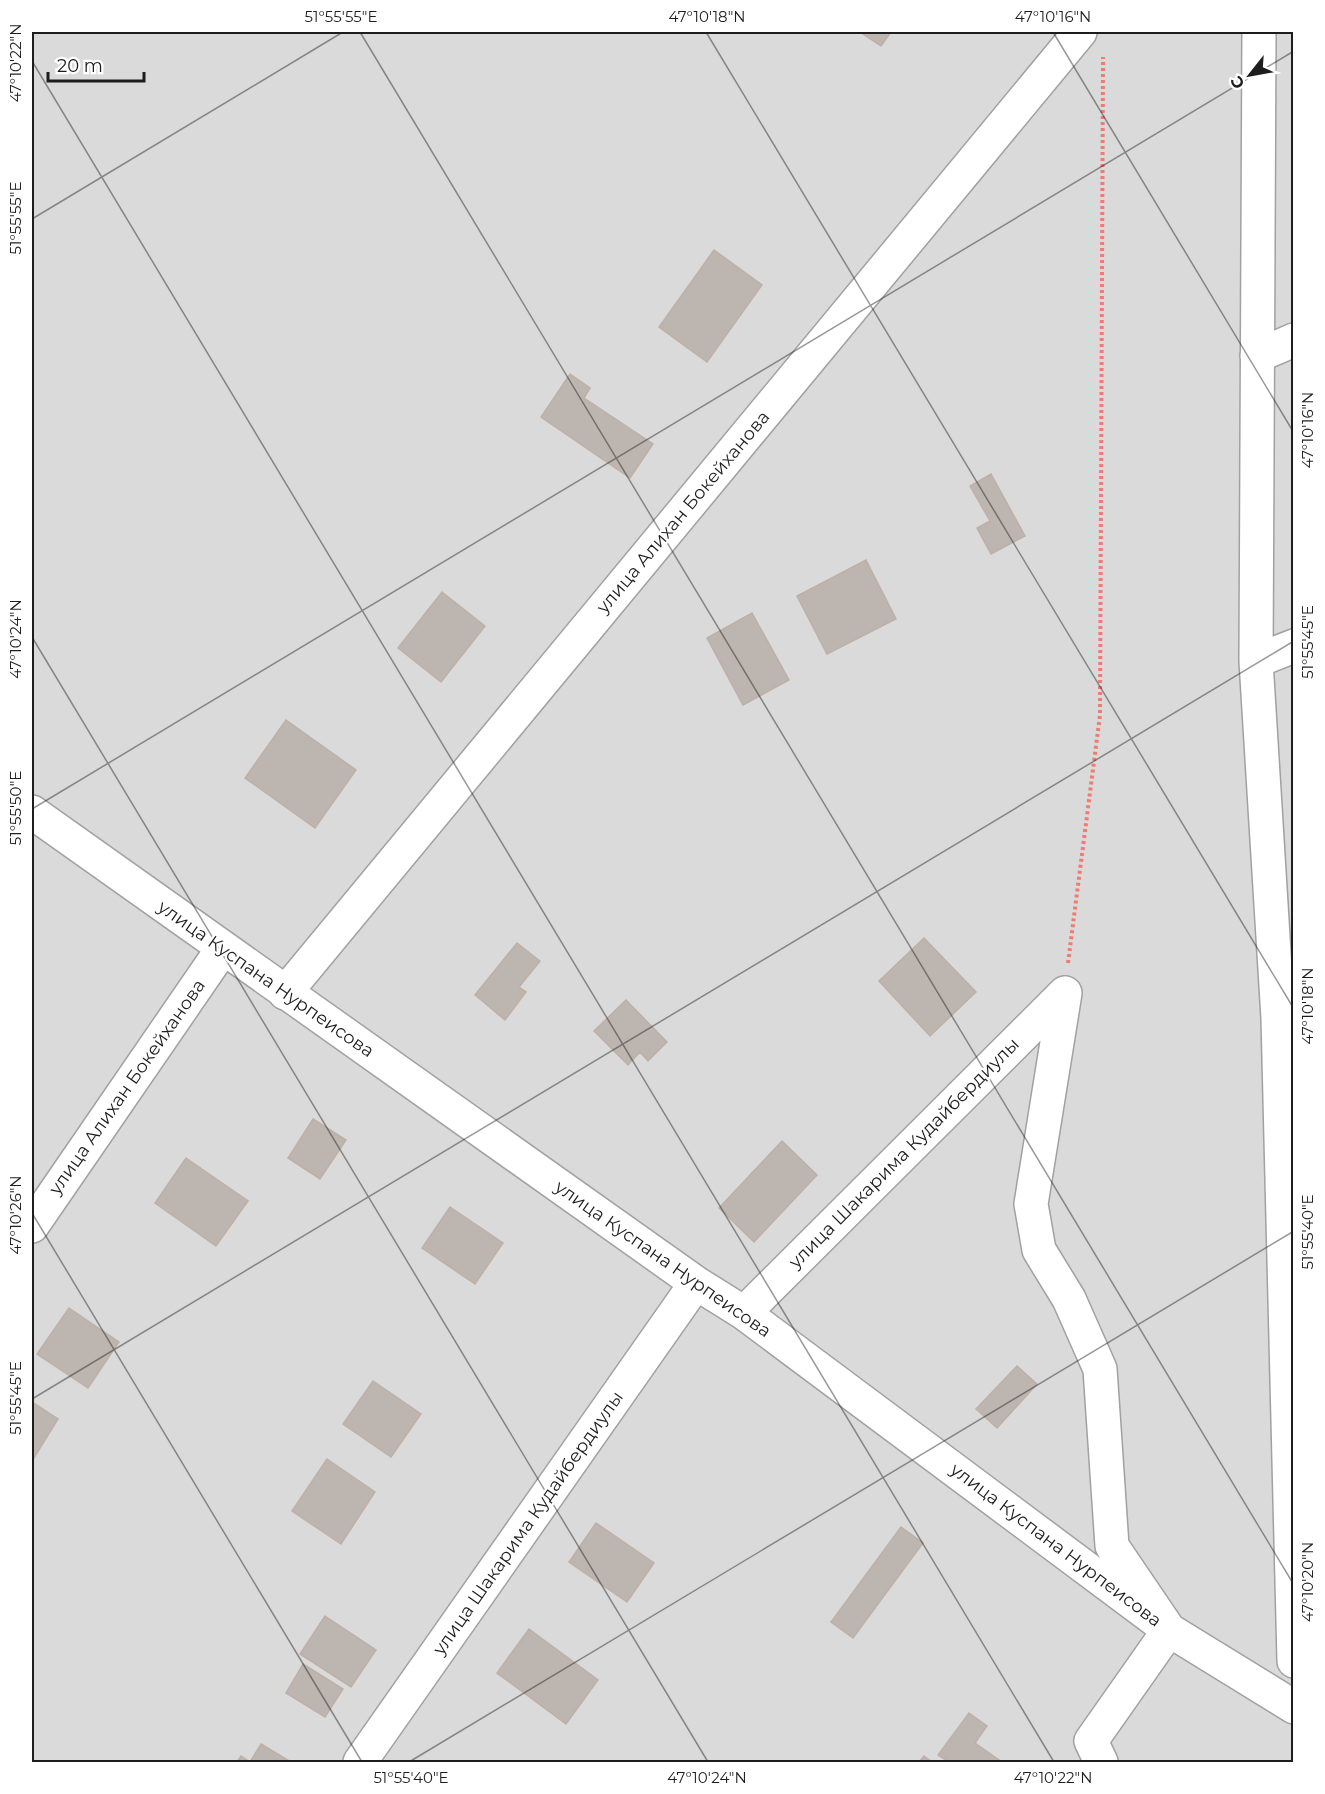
<svg xmlns="http://www.w3.org/2000/svg" width="1325" height="1794" font-family="Montserrat,sans-serif">
<style>
.residential{fill:#dbdada}
.building{fill:#bdb5b0;stroke:#beb0a7;stroke-width:1.5}
.lines{fill:none;stroke-linecap:round;stroke-linejoin:round}
.minor-casing{stroke:#a1a1a1;stroke-width:36}
.path{stroke:#ef7b72;stroke-width:4;stroke-dasharray:3 3;stroke-linecap:butt}
.minor{stroke:#fff;stroke-width:33}
.ticks{fill:none;stroke:#1d1d1d;stroke-width:1.5;stroke-opacity:0.45}
.labels{text-anchor:middle;stroke-width:4.5;stroke-linejoin:round;paint-order:stroke}
.street-label{font-size:18px;fill:#1d1d1d;stroke:#fff}
.neatline{fill:none;stroke:#1d1d1d;stroke-width:2}
.ticks-label{font-size:15px;text-anchor:middle;fill:#1d1d1d}
</style>
<rect width="100%" height="100%" fill="#edeae3"/>
<path class="residential" d="M 32,32 L 1293,32 L 1293,1762 L 32,1762 Z"/>
<path class="building" d="M 860,32 L 891,32 L 881,46 Z
M 714,250 L 762,285 L 707,362 L 659,327 Z
M 570,374 L 590,388 L 584,398 L 653,444 L 630,478 L 541,417 Z
M 991,474 L 1025,536 L 991,554 L 977,528 L 990,521 L 970,486 Z
M 866,560 L 896,619 L 827,654 L 797,596 Z
M 442,592 L 485,626 L 441,682 L 398,648 Z
M 752,613 L 789,680 L 743,705 L 707,638 Z
M 286,720 L 356,770 L 315,828 L 245,778 Z
M 924,938 L 976,992 L 930,1036 L 879,981 Z
M 517,943 L 540,961 L 519,987 L 526,992 L 505,1020 L 475,995 Z
M 626,1000 L 667,1042 L 648,1061 L 640,1052 L 628,1065 L 594,1031 Z
M 313,1119 L 346,1140 L 320,1179 L 288,1158 Z
M 782,1141 L 817,1175 L 754,1242 L 719,1208 Z
M 186,1158 L 248,1201 L 216,1246 L 155,1203 Z
M 450,1207 L 503,1243 L 475,1284 L 422,1248 Z
M 69,1308 L 119,1342 L 88,1388 L 37,1354 Z
M 1017,1366 L 1037,1384 L 997,1428 L 976,1409 Z
M 373,1381 L 421,1414 L 391,1457 L 343,1424 Z
M 32,1402 L 58,1419 L 32,1461 Z
M 327,1459 L 375,1492 L 341,1544 L 292,1511 Z
M 596,1523 L 654,1563 L 627,1602 L 569,1562 Z
M 901,1527 L 923,1543 L 853,1638 L 831,1622 Z
M 325,1616 L 376,1650 L 351,1687 L 300,1654 Z
M 529,1629 L 598,1680 L 566,1724 L 497,1673 Z
M 303,1664 L 343,1689 L 325,1717 L 286,1693 Z
M 969,1713 L 987,1726 L 975,1743 L 1002,1762 L 949,1762 L 938,1755 Z
M 261,1744 L 291,1762 L 237,1762 L 241,1756 L 250,1762 Z
M 924,1756 L 932,1762 L 919,1762 Z"/>
<g class="lines">
<g class="minor-casing">
<path id="minor" d="M 1259,32 L 1256,661 L 1278,1018 L 1294,1661
M 1257,356 L 1294,340
M 1256,661 L 1294,646
M 32,812 L 696,1283 L 744,1313 L 1169,1630 L 1294,1707
M 285,993 L 1080,32
M 1065,993 L 1031,1204 L 1039,1250 L 1069,1299 L 1100,1369 L 1112,1546 L 1169,1630 L 1091,1741 L 1101,1762
M 32,1226 L 223,948
M 744,1313 L 1065,993
M 360,1762 L 696,1283"/>
</g>
<path class="path" d="M 1068,963 L 1100,715 L 1103,57"/>
<use href="#minor" class="minor"/>
</g>
<path class="ticks" d="M 360,32 L 1294,1585M 706,32 L 1294,1009M 1053,32 L 1294,433M 32,61 L 1054,1762M 32,219 L 343,32M 32,637 L 708,1762M 32,809 L 1294,51M 32,1213 L 362,1762M 32,1399 L 1294,641M 409,1762 L 1294,1231"/>
<g class="labels">
<g class="street-label">
<text transform="translate(683 512) rotate(-50)" y="6">улица Алихан Бокейханова</text>
<text transform="translate(266 979) rotate(35)" y="6">улица Куспана Нурпеисова</text>
<text transform="translate(127 1087) rotate(-55)" y="6">улица Алихан Бокейханова</text>
<text transform="translate(904 1153) rotate(-45)" y="6">улица Шакарима Кудайбердиулы</text>
<text transform="translate(663 1259) rotate(35)" y="6">улица Куспана Нурпеисова</text>
<text transform="translate(528 1523) rotate(-55)" y="6">улица Шакарима Кудайбердиулы</text>
<text transform="translate(1056 1545) rotate(37)" y="6">улица Куспана Нурпеисова</text>
</g>
</g>
<rect width="1325" height="1794" fill="none" stroke="#ffffff" stroke-width="66"/>
<g transform="translate(1250 75) rotate(239)" stroke="#ffffff" stroke-width="4.5" paint-order="stroke">
<path d="M0-4.5L10 22L0 15L-10 22Z" fill="#1d1d1d"/>
<text y="-9" font-size="16" font-weight="bold" text-anchor="middle" fill="#1d1d1d">С</text>
</g>
<path d="M48 72v9h96v-9" fill="none" stroke="#1d1d1d" stroke-width="3"/>
<text x="57" y="72" font-size="18" fill="#1d1d1d" stroke="#ffffff" stroke-width="4.5" paint-order="stroke">20 m</text>
<rect x="33" y="33" width="1259" height="1728" class="neatline"/>
<g class="ticks-label">
<text x="341" y="22">51°55'55"E</text>
<text x="707" y="22">47°10'18"N</text>
<text x="1053" y="22">47°10'16"N</text>
<text transform="translate(16 63) rotate(-90)" y="5">47°10'22"N</text>
<text transform="translate(16 218) rotate(-90)" y="5">51°55'55"E</text>
<text transform="translate(1308 430) rotate(-90)" y="5">47°10'16"N</text>
<text transform="translate(16 639) rotate(-90)" y="5">47°10'24"N</text>
<text transform="translate(1308 642) rotate(-90)" y="5">51°55'45"E</text>
<text transform="translate(16 808) rotate(-90)" y="5">51°55'50"E</text>
<text transform="translate(1308 1006) rotate(-90)" y="5">47°10'18"N</text>
<text transform="translate(16 1215) rotate(-90)" y="5">47°10'26"N</text>
<text transform="translate(1308 1232) rotate(-90)" y="5">51°55'40"E</text>
<text transform="translate(16 1398) rotate(-90)" y="5">51°55'45"E</text>
<text transform="translate(1308 1582) rotate(-90)" y="5">47°10'20"N</text>
<text x="411" y="1783">51°55'40"E</text>
<text x="707" y="1783">47°10'24"N</text>
<text x="1053" y="1783">47°10'22"N</text>
</g>
</svg>
